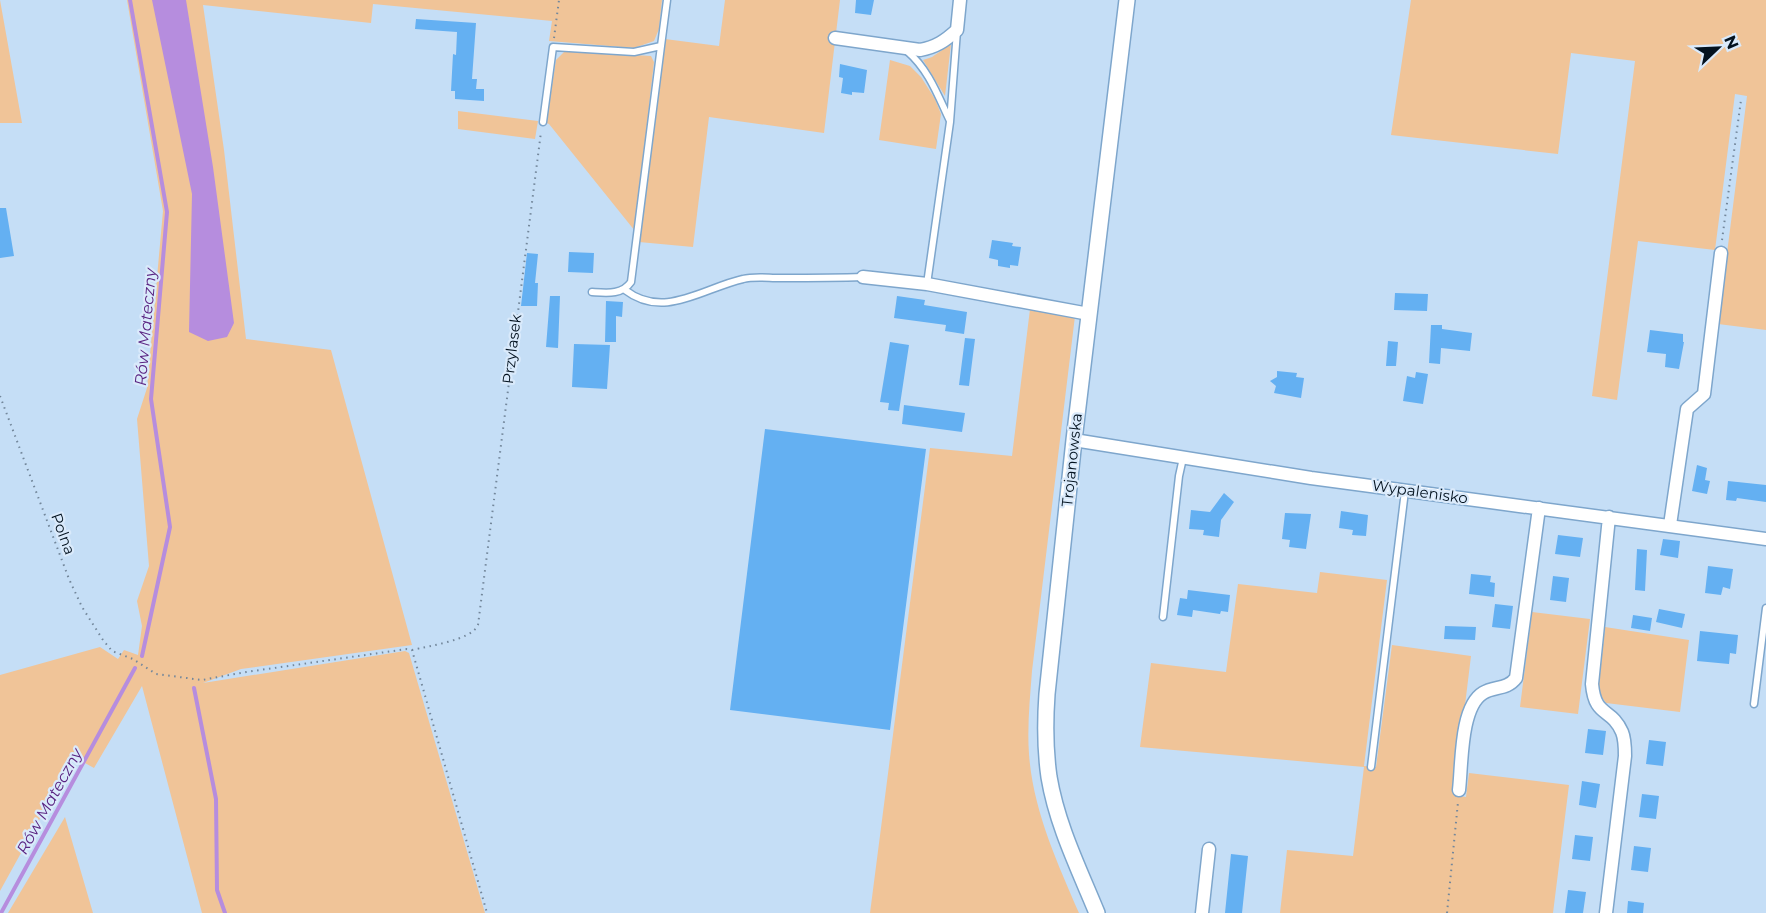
<svg xmlns="http://www.w3.org/2000/svg" width="1766" height="913" font-family="Montserrat,sans-serif">
<style>
.green{fill:#f0c498}
.water{fill:#b68dde}
.lines{fill:none;stroke-linecap:round;stroke-linejoin:round}
.stream{stroke:#b68dde;stroke-width:4}
.building{fill:#64b0f2}
.service-casing{stroke:#7ea6cc;stroke-width:9}
.minor-casing{stroke:#7ea6cc;stroke-width:15}
.tertiary-casing{stroke:#7ea6cc;stroke-width:18}
.path{stroke:#73879b;stroke-width:2;stroke-dasharray:1.5 4.5;stroke-linecap:butt}
.service{stroke:#fff;stroke-width:6}
.minor{stroke:#fff;stroke-width:12}
.tertiary{stroke:#fff;stroke-width:15}
.labels{text-anchor:middle;stroke-width:4.5;stroke-linejoin:round;paint-order:stroke}
.street-label{font-size:15px;fill:#03121f;stroke:#daeafb}
.water-label{font-size:16px;font-style:italic;fill:#5a2482;stroke:#daeafb}
</style>
<rect width="100%" height="100%" fill="#c5def6"/>
<path class="green" d="M 0,0 L 22,123 L 0,123 Z
M 127,0 L 662,0 L 659,29 L 654,41 L 634,48 L 549,41 L 552,21 L 373,4 L 371,23 L 203,5 L 224,150 L 246,339 L 331,350 L 412,645 L 241,669 L 203,683 L 405,651 L 409,653 L 485,913 L 202,913 L 142,686 L 94,768 L 74,757 L 0,891 L 0,675 L 100,647 L 118,659 L 124,650 L 138,655 L 142,626 L 137,601 L 149,566 L 137,419 L 147,388 L 163,211 Z
M 725,0 L 840,0 L 824,133 L 709,117 L 693,247 L 639,242 L 665,39 L 719,46 Z
M 1411,0 L 1766,0 L 1766,330 L 1718,324 L 1747,96 L 1735,94 L 1715,250 L 1638,241 L 1617,400 L 1592,396 L 1635,61 L 1571,53 L 1558,154 L 1391,135 Z
M 951,44 L 945,96 L 923,60 L 932,57 Z
M 573,51 L 651,56 L 654,62 L 635,231 L 549,124 L 546,123 L 556,60 L 564,52 Z
M 890,60 L 910,66 L 921,77 L 935,99 L 941,114 L 936,149 L 879,140 Z
M 458,111 L 538,121 L 535,139 L 458,129 Z
M 1030,309 L 1075,316 L 1032,671 C 1030,698 1027,727 1029,754 C 1033,810 1057,862 1079,913 L 870,913 L 930,448 L 1012,456 Z
M 1320,572 L 1387,580 L 1364,766 L 1376,767 L 1392,645 L 1471,656 L 1454,795 L 1466,797 L 1469,773 L 1569,785 L 1553,913 L 1280,913 L 1287,850 L 1353,856 L 1364,767 L 1140,747 L 1151,663 L 1226,672 L 1238,584 L 1317,593 Z
M 1532,612 L 1590,619 L 1578,714 L 1520,707 Z
M 1605,627 L 1689,640 L 1680,712 L 1606,703 L 1598,692 Z
M 65,817 L 93,913 L 8,913 Z"/>
<path class="water" d="M 152,0 L 186,0 L 213,167 L 234,323 L 227,337 L 208,341 L 189,332 L 192,194 Z"/>
<g class="lines">
<path class="stream" d="M 130,0 L 167,212 L 151,399 L 170,527 L 142,656
M 194,688 L 216,799 L 217,890 L 225,913
M 1,913 L 135,668"/>
</g>
<path class="building" d="M 856,0 L 874,0 L 871,15 L 855,13 Z
M 416,19 L 476,23 L 472,79 L 477,79 L 476,89 L 484,89 L 484,101 L 455,99 L 455,91 L 451,91 L 453,54 L 456,55 L 457,32 L 415,29 Z
M 840,64 L 867,70 L 864,93 L 852,92 L 852,95 L 841,93 L 843,78 L 839,77 Z
M 0,208 L 6,208 L 14,256 L 0,258 Z
M 992,240 L 1013,243 L 1012,246 L 1021,247 L 1018,266 L 1010,265 L 1010,268 L 998,266 L 998,260 L 989,258 Z
M 569,252 L 594,253 L 593,273 L 568,272 Z
M 527,253 L 538,254 L 535,283 L 538,283 L 537,306 L 521,306 Z
M 1395,293 L 1428,294 L 1427,311 L 1394,310 Z
M 550,296 L 560,296 L 558,348 L 546,347 Z
M 897,296 L 925,300 L 924,305 L 967,312 L 964,334 L 945,331 L 946,325 L 894,318 Z
M 606,301 L 623,302 L 622,317 L 616,316 L 616,342 L 605,342 Z
M 1431,325 L 1442,325 L 1442,329 L 1472,333 L 1470,351 L 1441,348 L 1440,364 L 1429,363 Z
M 1650,330 L 1683,334 L 1683,342 L 1684,342 L 1679,369 L 1665,367 L 1666,354 L 1647,352 Z
M 965,338 L 975,339 L 969,386 L 959,385 Z
M 1388,341 L 1398,342 L 1396,366 L 1386,366 Z
M 890,342 L 909,345 L 899,411 L 888,410 L 889,403 L 880,402 Z
M 574,344 L 610,345 L 607,389 L 572,387 Z
M 1277,371 L 1297,373 L 1296,377 L 1304,378 L 1301,398 L 1274,393 L 1276,386 L 1270,381 L 1277,377 Z
M 1416,372 L 1428,374 L 1423,404 L 1403,401 L 1407,376 L 1415,378 Z
M 904,405 L 965,413 L 962,432 L 902,424 Z
M 765,429 L 926,449 L 890,730 L 730,710 Z
M 1697,465 L 1707,468 L 1705,480 L 1710,481 L 1707,494 L 1692,491 Z
M 1728,481 L 1766,485 L 1766,502 L 1737,498 L 1736,501 L 1726,500 Z
M 1224,493 L 1234,502 L 1221,520 L 1219,537 L 1203,535 L 1204,530 L 1189,529 L 1191,510 L 1210,512 Z
M 1341,511 L 1368,515 L 1366,536 L 1352,535 L 1353,530 L 1339,528 Z
M 1285,513 L 1311,514 L 1306,549 L 1289,547 L 1290,540 L 1282,539 Z
M 1558,535 L 1583,538 L 1580,557 L 1555,554 Z
M 1663,539 L 1680,541 L 1678,558 L 1660,555 Z
M 1637,549 L 1647,550 L 1645,591 L 1635,590 Z
M 1708,566 L 1733,569 L 1730,589 L 1723,587 L 1721,595 L 1705,593 Z
M 1471,574 L 1491,576 L 1490,582 L 1495,583 L 1494,597 L 1469,594 Z
M 1553,576 L 1569,578 L 1566,602 L 1550,600 Z
M 1188,590 L 1230,595 L 1228,612 L 1221,611 L 1220,614 L 1193,610 L 1192,617 L 1177,615 L 1180,598 L 1187,599 Z
M 1495,604 L 1513,606 L 1510,629 L 1492,627 Z
M 1659,609 L 1685,614 L 1682,628 L 1656,622 Z
M 1633,615 L 1652,618 L 1650,631 L 1631,628 Z
M 1445,626 L 1476,627 L 1475,640 L 1444,639 Z
M 1700,631 L 1738,635 L 1736,654 L 1730,653 L 1729,664 L 1697,661 Z
M 1588,729 L 1606,731 L 1603,755 L 1585,753 Z
M 1649,740 L 1666,742 L 1663,766 L 1646,764 Z
M 1582,781 L 1600,784 L 1596,808 L 1579,805 Z
M 1642,794 L 1659,796 L 1656,819 L 1639,817 Z
M 1575,835 L 1593,837 L 1590,861 L 1572,859 Z
M 1634,846 L 1651,848 L 1648,872 L 1631,870 Z
M 1231,854 L 1248,856 L 1242,913 L 1225,913 Z
M 1568,890 L 1586,892 L 1583,913 L 1565,913 Z
M 1628,901 L 1644,903 L 1643,913 L 1627,913 Z"/>
<g class="lines">
<g class="service-casing">
<path id="service" d="M 907,51 C 929,70 938,96 950,121
M 543,122 L 553,47 L 634,52 L 661,46 L 667,0
M 927,284 L 950,122 L 957,31
M 625,290 C 664,320 703,288 743,279 C 754,276 768,278 780,278 C 808,278 835,278 863,277
M 592,292 C 607,293 622,295 631,282 L 661,46
M 1163,617 L 1179,476 L 1183,458
M 1754,704 L 1766,608
M 1371,767 L 1405,491"/>
</g>
<g class="minor-casing">
<path id="minor" d="M 835,38 L 920,50 C 936,47 945,41 957,30 L 960,0
M 863,277 L 927,284 L 1089,314
M 1074,440 L 1311,478 L 1766,539
M 1670,525 L 1687,409 L 1704,394 L 1721,253
M 1459,790 C 1462,765 1460,707 1483,693 C 1494,686 1507,690 1516,678 L 1539,508
M 1202,913 L 1209,849
M 1606,913 L 1625,756 C 1625,748 1625,739 1622,732 C 1611,707 1595,718 1592,684 L 1609,517"/>
</g>
<g class="tertiary-casing">
<path id="tertiary" d="M 1097,913 C 1079,869 1057,825 1049,777 C 1045,749 1045,722 1047,694 L 1074,440 L 1127,0"/>
</g>
<path class="path" d="M 554,38 L 559,0
M 1722,240 L 1741,100
M 0,396 L 69,579 L 82,607 L 103,640 L 112,651 L 133,659 L 156,674 L 202,680 L 246,672 L 407,649 L 412,650 L 487,913
M 412,650 C 428,646 472,640 478,625 L 541,132
M 1447,913 L 1458,802"/>
<use href="#service" class="service"/>
<use href="#minor" class="minor"/>
<use href="#tertiary" class="tertiary"/>
</g>
<g class="labels">
<g class="street-label">
<text transform="translate(512 349) rotate(-83)" y="5">Przylasek</text>
<text transform="translate(1072 460) rotate(-84)" y="5">Trojanowska</text>
<text transform="translate(1420 492) rotate(8)" y="5">Wypalenisko</text>
<text transform="translate(63 534) rotate(70)" y="5">Polna</text>
</g>
<g class="water-label">
<text transform="translate(145 327) rotate(-85)" y="6">Rów Mateczny</text>
<text transform="translate(49 801) rotate(-61)" y="6">Rów Mateczny</text>
</g>
</g>
<g transform="translate(1718 48) rotate(67)" stroke="#daeafb" stroke-width="4.5" paint-order="stroke">
<path d="M0-4.5L10 22L0 15L-10 22Z" fill="#03121f"/>
<text y="-9" font-size="16" font-weight="bold" text-anchor="middle" fill="#03121f">N</text>
</g>
</svg>
